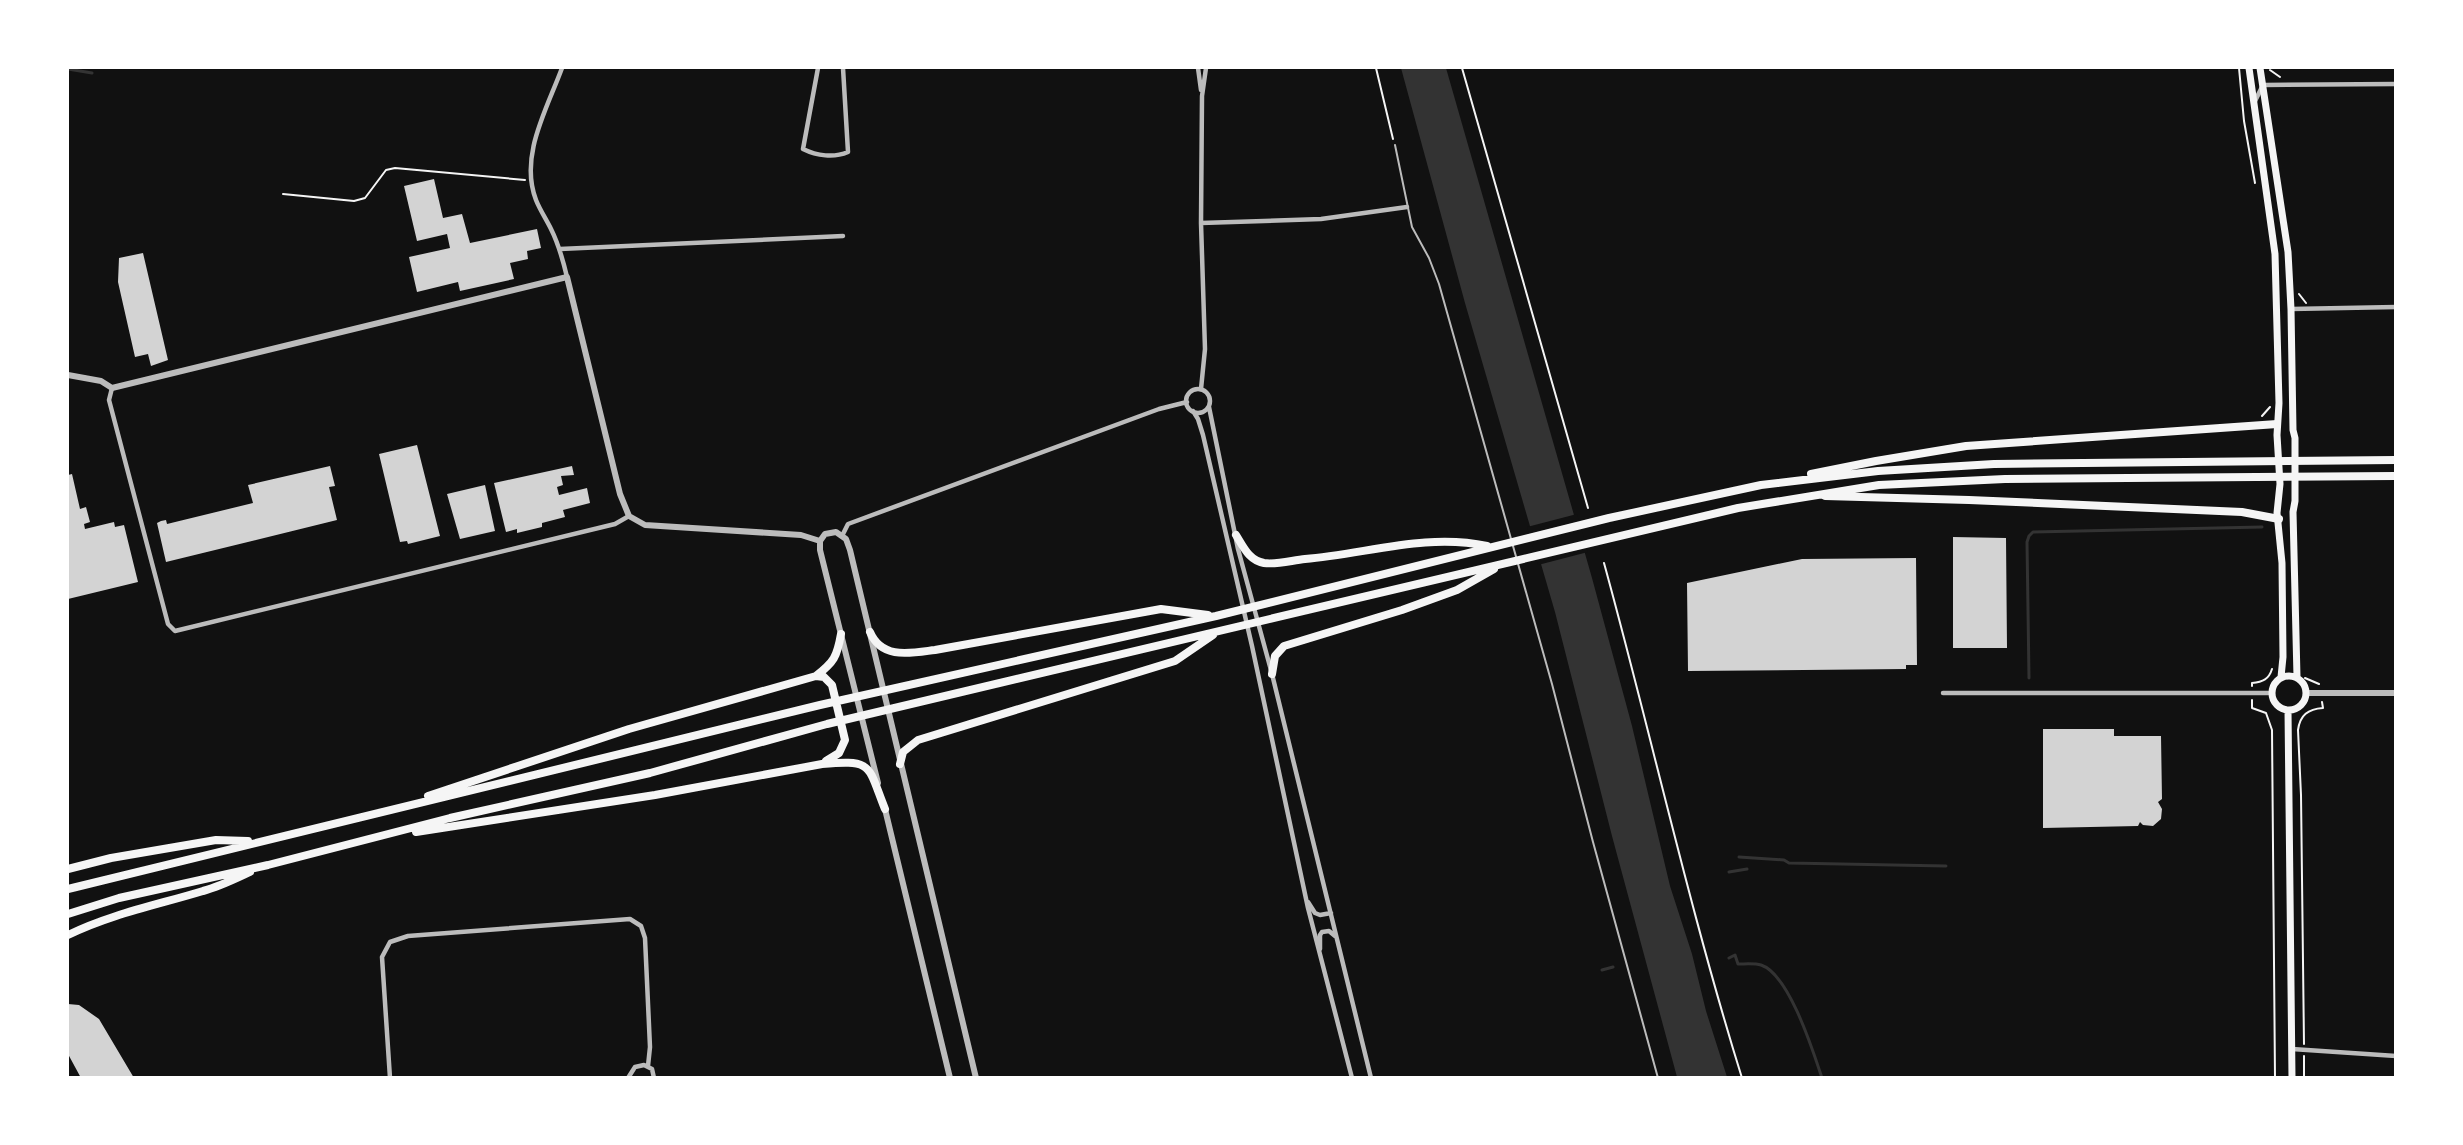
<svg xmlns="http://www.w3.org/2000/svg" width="2463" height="1145" font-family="'PT Sans Narrow',sans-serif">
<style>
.water{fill:#333}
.pier{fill:#111}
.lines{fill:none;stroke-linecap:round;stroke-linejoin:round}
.stream{stroke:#333;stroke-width:3}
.building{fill:#d3d3d3}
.path{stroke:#f5f5f5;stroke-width:2}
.service{stroke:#bcbcbc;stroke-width:2}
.minor{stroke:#bcbcbc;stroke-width:4.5}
.tertiary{stroke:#bcbcbc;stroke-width:6}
.secondary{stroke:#f5f5f5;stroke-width:7}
.trunk{stroke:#f5f5f5;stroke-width:8}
</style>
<rect width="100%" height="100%" fill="#111"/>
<path class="water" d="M 1401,68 L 1446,68 L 1592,578 L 1632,726 L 1670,886 L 1692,954 L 1706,1011 L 1727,1077 L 1677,1077 L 1612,836 L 1555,612 L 1465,303 Z"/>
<path class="pier" d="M 1577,514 L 1588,552 L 1538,565 L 1527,527 Z"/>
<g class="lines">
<path class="stream" d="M 68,69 L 92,73
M 2029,678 L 2027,542 L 2029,536 L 2033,532 L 2262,527
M 1739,857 L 1784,860 L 1789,863 L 1946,866
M 1729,872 L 1747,869
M 1729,958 L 1735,955 L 1738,964 C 1745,964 1755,963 1761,965 C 1789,974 1813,1051 1822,1078
M 1602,970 L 1613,967"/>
</g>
<path class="building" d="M 434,179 L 443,218 L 462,214 L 470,243 L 537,229 L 541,248 L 527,251 L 528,259 L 510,263 L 514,279 L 460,291 L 458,282 L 417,292 L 409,257 L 450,248 L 447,234 L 417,241 L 404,186 Z
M 143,253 L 168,360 L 151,366 L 148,354 L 135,357 L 118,282 L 119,258 Z
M 417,445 L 440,536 L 408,544 L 407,541 L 400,542 L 379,454 Z
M 330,466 L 335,486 L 329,487 L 337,520 L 166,562 L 157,523 L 161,521 L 166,520 L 167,524 L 253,503 L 248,485 Z
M 572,466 L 574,475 L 561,476 L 563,485 L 557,487 L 559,495 L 587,488 L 590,503 L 563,510 L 565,517 L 542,523 L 542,527 L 517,533 L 517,529 L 506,532 L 494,483 Z
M 72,474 L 80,509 L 86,507 L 90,522 L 84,524 L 85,529 L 114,522 L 115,527 L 124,525 L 138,582 L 68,599 L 68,475 Z
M 485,485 L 495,531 L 460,539 L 447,494 Z
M 1953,537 L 2006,538 L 2007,648 L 1953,648 Z
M 1916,558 L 1917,665 L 1906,665 L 1906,669 L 1688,671 L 1687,583 L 1802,559 Z
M 2043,729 L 2114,729 L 2114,736 L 2161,736 L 2162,799 L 2158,802 L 2162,809 L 2161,819 L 2153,826 L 2143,825 L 2140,822 L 2138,826 L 2043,828 Z
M 68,1004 L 79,1005 L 99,1019 L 134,1078 L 81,1078 L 68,1054 Z"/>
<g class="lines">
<path class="path" d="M 1376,68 L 1393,139
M 1462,68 L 1588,508
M 2239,68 L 2244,121 L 2255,183
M 2270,70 L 2280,77
M 283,194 L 354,201 L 365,198 L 386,170 L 395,168 L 525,180
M 2299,294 L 2306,303
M 2262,416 L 2270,407
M 1604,563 C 1651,734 1689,908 1742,1078
M 2305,678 L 2319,684
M 2252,686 L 2252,683 C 2263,682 2269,679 2272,669
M 2252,700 L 2252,708 L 2266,713 L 2272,730 L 2275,1078
M 2304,1044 L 2301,795 L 2298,730 C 2300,715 2308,709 2323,708 L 2322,702
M 2304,1078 L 2304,1056"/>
<path class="service" d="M 1395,145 L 1412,227 L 1429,258 L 1439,284 L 1552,684 L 1593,842 L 1658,1078"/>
<path class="minor" d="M 562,68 C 547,109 519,156 536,200 C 540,210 546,219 551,229 C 559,245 563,260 567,277
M 818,68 L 803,149 C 817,156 834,158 848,152 L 843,68
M 1198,68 L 1201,90
M 2254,103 L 2263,85 L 2396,84
M 1201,223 L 1321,219 L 1407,207
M 560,249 L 843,236
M 2291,309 L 2396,307
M 112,388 L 109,400 L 168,624 L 175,631 L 615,524 L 629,516
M 1201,389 L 1205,349 L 1201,223 L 1202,96 L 1206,68
M1186 401a12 12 0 1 1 24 0a12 12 0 1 1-24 0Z
M 1209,407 L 1238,549 L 1272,674 L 1371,1078
M 1193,411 L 1198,419 L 1203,435 L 1252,646 L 1308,908 L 1352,1078
M 843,534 L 848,524 L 1159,409 L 1187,402
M 1943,693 L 2272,693
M 1308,902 L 1315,913 L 1320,915 L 1331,913
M 1320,949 L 1320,935 L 1322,932 L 1329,931 L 1335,936
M 2292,1049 L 2396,1056
M 390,1078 L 382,957 L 390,942 L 408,936 L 630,919 L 641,926 L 645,938 L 650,1047 L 648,1066
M 628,1078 L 635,1067 L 644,1065 L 652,1069 L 654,1078"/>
<path class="tertiary" d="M 68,375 L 101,381 L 112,388 L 567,277 L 620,494 L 629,516 L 645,525 L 801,535 L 820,541
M 2306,693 L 2396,693
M 878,783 L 820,550 L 820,541 L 825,534 L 836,532 L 846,539 L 850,550 L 976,1078
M 884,805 L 950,1078"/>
<path class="secondary" d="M 2249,68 L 2275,254 L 2279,403 L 2277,435 L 2280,484 L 2277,513 L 2282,563 L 2283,657 L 2281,677
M 2260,68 L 2288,252 L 2291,309 L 2293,430 L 2295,438 L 2295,501 L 2293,512 L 2297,677
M2272 693a17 17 0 1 1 34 0a17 17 0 1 1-34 0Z
M 2288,710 L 2292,1078"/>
<path class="trunk" d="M 1811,474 L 1876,461 L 1966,446 L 2277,424
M 1825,496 L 1969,500 L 2242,512 L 2279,519
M 1236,535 C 1244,548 1249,560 1264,563 C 1277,565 1293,560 1305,559 C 1366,554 1426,533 1487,546
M 870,632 C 882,660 911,653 935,650 L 1161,609 L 1208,615
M 1272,674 L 1275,656 L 1284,646 L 1402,610 L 1457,590 L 1494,569
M 816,676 L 824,677 L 832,685 L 845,740 L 839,753 L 826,761
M 900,764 L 903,752 L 918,740 L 1175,661 L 1213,635
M 428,796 L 629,729 L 816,676 C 834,662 837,657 841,634
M 416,832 L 655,795 L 822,764 C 874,760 867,764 885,809
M 68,869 L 111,858 L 216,840 L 248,841
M 68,889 L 820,705 L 1216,616 L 1609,518 L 1761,485 L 1878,471 L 1994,464 L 2396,460
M 68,914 L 119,898 L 268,865 L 450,818 L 650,773 L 827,724 L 1738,508 L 1879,485 L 2005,479 L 2396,476
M 68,935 C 111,914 157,905 203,891 C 219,887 235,879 250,872"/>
</g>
<rect width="2463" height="1145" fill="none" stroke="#ffffff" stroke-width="138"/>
</svg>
